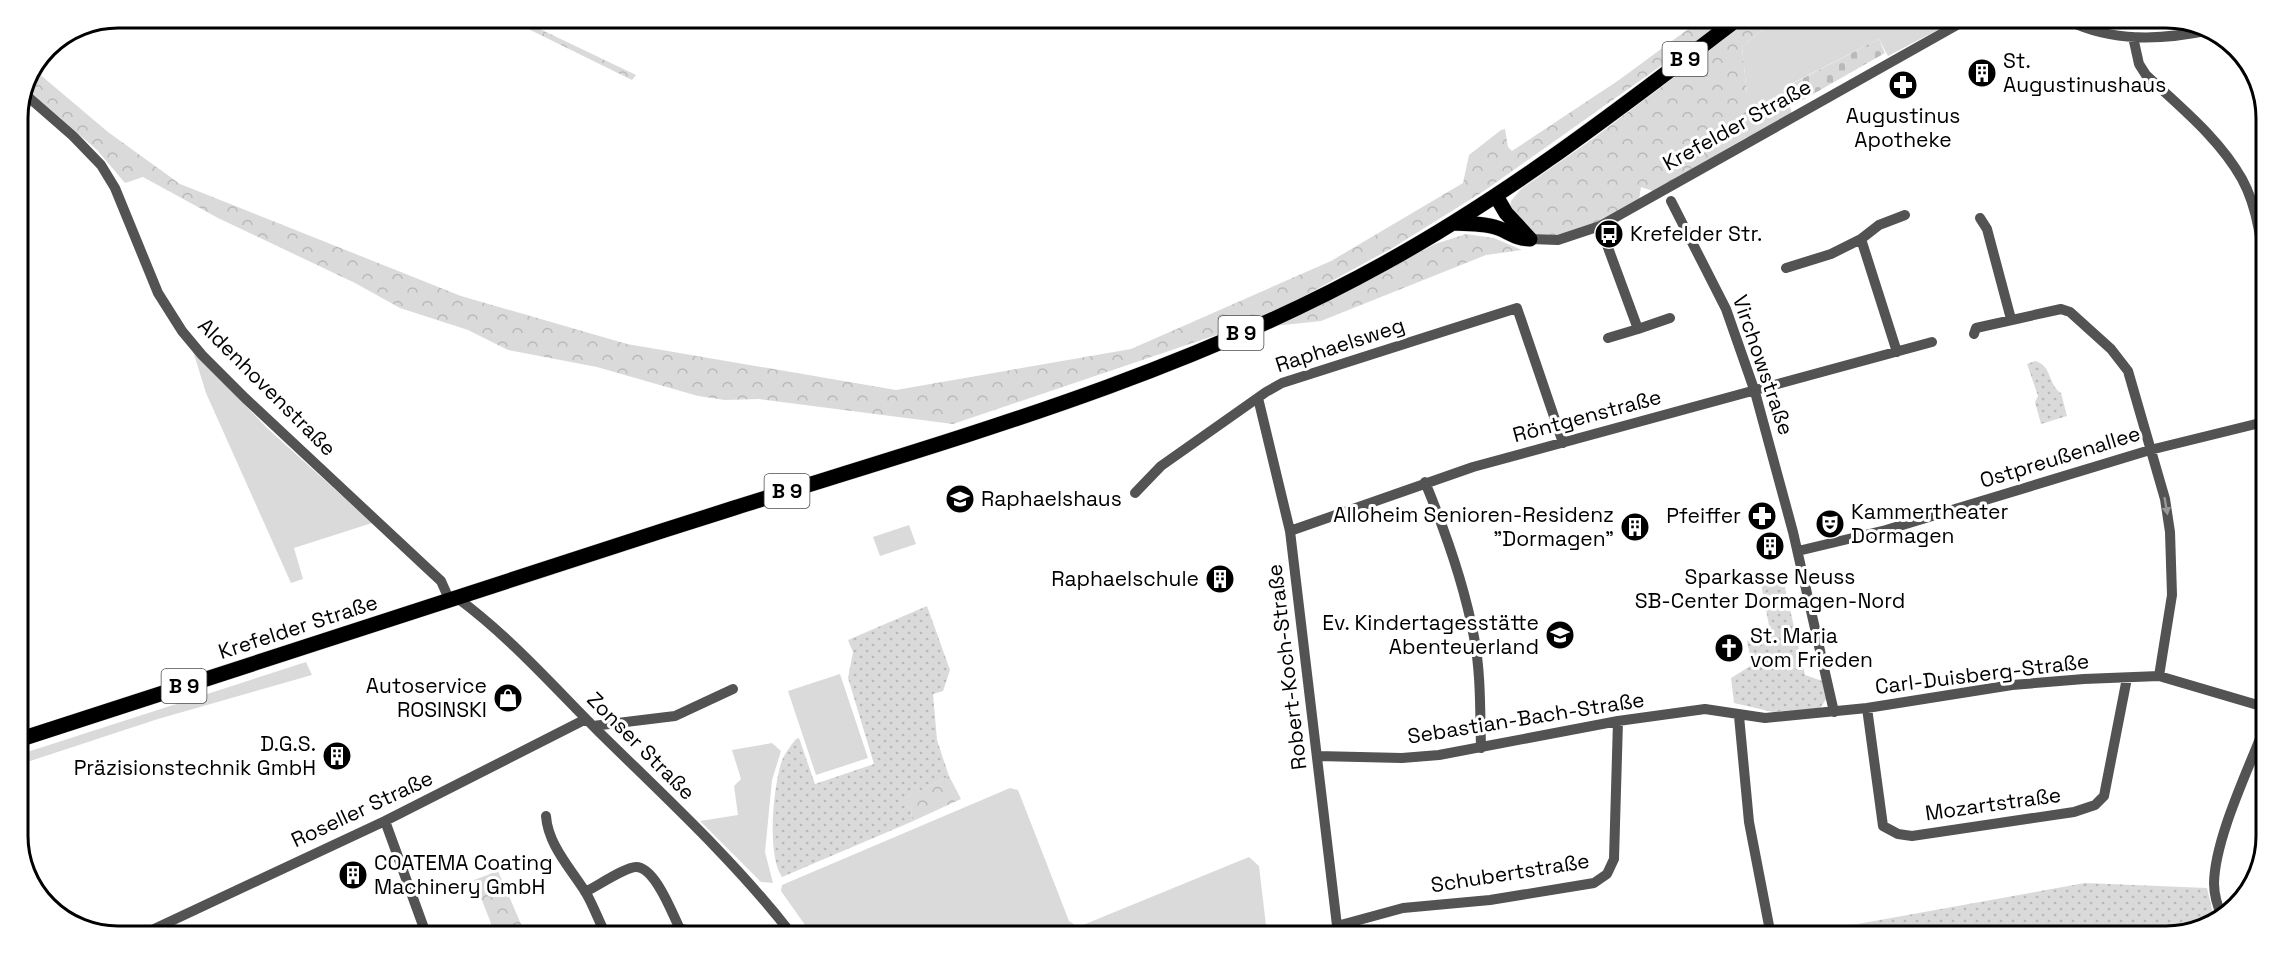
<svg xmlns="http://www.w3.org/2000/svg" width="2285" height="955" font-family="'Space Grotesk',sans-serif">
<style>
.grass{fill:#dadada}
.forest{fill:url(#forest-crowns)}
.cemetery{fill:url(#cemetery-stones)}
.park{fill:url(#park-dots)}
.lines{fill:none;stroke-linecap:round;stroke-linejoin:round}
.primary-casing{stroke:#dbdbdb;stroke-width:16}
.minor{stroke:#535353;stroke-width:10}
.primary{stroke:#000;stroke-width:15}
.oneway{fill:#989898}
.labels{text-anchor:middle;stroke-width:6;stroke-linejoin:round;paint-order:stroke}
.shield{fill:#fff;stroke:#4c4c4c;stroke-width:1.5}
.shield-label{font-size:20px;font-weight:bold;fill:#000}
.poi-label{font-size:21px;fill:#000;stroke:#fff;text-anchor:start}
.street-label{font-size:21px;fill:#000;stroke:#fff}
.rim{fill:none;stroke:#000;stroke-width:3}
</style>
<defs>
<pattern id="forest-crowns" width="20" height="18" patternUnits="userSpaceOnUse" patternTransform="scale(1.5)"><rect width="20" height="18" fill="#dadada"/><path d="M2 6a3 3 0 1 1 6 0M12 15a3 3 0 1 1 6 0" fill="none" stroke="#b9b9b9"/></pattern>
<pattern id="cemetery-stones" width="16" height="16" patternUnits="userSpaceOnUse" patternTransform="scale(1.5)"><rect width="16" height="16" fill="#dadada"/><path d="M2 7V4a2 2 0 0 1 4 0v3zM10 15v-3a2 2 0 0 1 4 0v3z" fill="#b9b9b9"/></pattern>
<pattern id="park-dots" width="8" height="8" patternUnits="userSpaceOnUse" patternTransform="scale(1.5)"><rect width="8" height="8" fill="#dadada"/><path d="M2 2h.1M6 6h.1" fill="none" stroke="#b9b9b9" stroke-width="1.8" stroke-linecap="round"/></pattern>
</defs>
<rect width="100%" height="100%" fill="#fff"/>
<path class="grass" d="M 1769,24 L 1947,25 L 1888,56 L 1879,39 L 1785,87 L 1792,114 L 1747,143 L 1747,94 L 1742,47 Z
M 193,351 L 267,428 L 372,523 L 294,548 L 303,579 L 291,583 L 206,393 Z
M 909,525 L 916,544 L 880,556 L 873,537 Z
M 306,662 L 312,675 L 158,719 L 18,765 L 18,755 Z
M 840,674 L 868,758 L 816,775 L 788,691 Z
M 772,743 L 781,751 L 772,780 L 765,852 L 773,883 L 761,882 L 700,821 L 738,815 L 734,786 L 741,779 L 732,750 Z
M 1010,788 L 1018,790 L 1069,921 L 1078,927 L 1249,857 L 1259,866 L 1267,934 L 810,932 L 781,891 L 782,885 Z"/>
<path class="forest" d="M 508,19 L 519,19 L 636,75 L 632,80 Z
M 1695,24 L 1720,24 L 1484,191 L 1394,247 L 1293,302 L 1231,330 L 953,424 L 759,399 L 725,400 L 698,396 L 597,367 L 508,350 L 468,330 L 400,308 L 355,283 L 218,218 L 143,177 L 125,183 L 97,150 L 28,90 L 37,72 L 108,132 L 180,184 L 461,296 L 627,344 L 896,390 L 1131,349 L 1331,261 L 1463,183 L 1469,155 L 1501,130 L 1505,129 L 1508,147 L 1512,151 L 1619,80 Z
M 1744,24 L 1769,24 L 1742,47 L 1747,94 L 1747,137 L 1653,191 L 1641,187 L 1639,200 C 1615,213 1564,245 1538,235 C 1528,231 1518,216 1510,209 L 1511,201 L 1521,189 L 1594,138 Z
M 1466,234 L 1494,238 L 1522,250 L 1486,255 L 1321,321 L 1274,326 L 1321,305 L 1435,244 Z
M 949,776 L 961,799 L 911,822 L 912,810 L 897,802 Z
M 498,871 L 524,931 L 494,931 L 474,880 Z"/>
<path class="cemetery" d="M 1879,39 L 1885,53 L 1794,105 L 1786,87 Z"/>
<path class="park" d="M 2035,361 C 2052,365 2048,385 2061,393 L 2067,416 L 2041,424 L 2035,402 L 2038,396 L 2027,364 Z
M 1781,570 L 1805,675 L 1825,682 L 1827,698 L 1820,708 L 1773,712 L 1734,703 L 1731,678 L 1752,665 L 1747,641 L 1771,636 L 1761,584 Z
M 927,606 L 950,670 L 943,691 L 933,694 L 937,740 L 949,776 L 898,802 L 912,810 L 911,822 L 782,877 C 767,855 773,793 780,767 C 782,757 789,748 796,739 L 799,738 L 815,784 L 874,764 L 848,678 L 853,652 L 848,640 Z
M 2085,883 L 2207,888 L 2215,922 L 2167,937 L 1791,936 Z"/>
<g class="lines">
<g class="primary-casing">
<path id="primary" d="M 1496,196 L 1506,213 L 1530,239
M 1454,223 C 1470,224 1488,223 1503,230 C 1513,235 1519,239 1530,239
M 18,740 C 257,663 495,584 734,508 C 953,439 1181,376 1383,264 C 1507,196 1619,109 1731,24"/>
</g>
<path class="minor" d="M 2078,25 C 2119,42 2168,39 2210,30
M 2133,37 L 2139,64 L 2146,75 C 2180,107 2219,138 2242,179 C 2259,210 2262,248 2265,282
M 26,95 L 73,136 L 101,165 L 115,188 L 158,293 L 182,331 L 202,355 L 245,398 L 427,568 L 441,581 L 449,599
M 1671,201 L 1726,309 L 1755,392 L 1793,532 L 1834,712
M 1980,218 L 1987,229 L 2011,319
M 1600,226 L 1638,329 L 1608,338
M 1530,239 L 1558,240 L 1600,226 L 1957,25
M 1861,239 L 1897,352
M 1786,268 L 1831,254 L 1861,239 L 1879,225 L 1905,215
M 1638,329 L 1670,318
M 1974,334 L 1976,328 L 2061,309 L 2070,312 L 2111,349 L 2128,371 L 2165,499 L 2170,532 L 2172,595 L 2159,676
M 1258,398 L 1290,531 L 1338,934
M 1425,482 C 1446,533 1464,583 1474,637 C 1481,673 1480,711 1481,748
M 1135,493 L 1161,466 L 1266,392 L 1282,383 L 1517,308 L 1563,443
M 1290,531 L 1473,467 L 1932,342
M 1798,551 L 1886,530 L 2150,450 L 2264,422
M 456,597 C 508,635 553,686 598,731 C 664,796 733,859 790,932
M 1867,708 L 1883,826 L 1898,834 L 1912,836 L 2074,812 L 2095,805 L 2104,796 L 2127,678
M 1739,716 L 1749,822 L 1771,936
M 593,726 L 675,716 L 733,689
M 1317,756 L 1402,758 L 1439,755 L 1618,721 L 1705,709 L 1765,718 L 1867,708 L 2012,685 L 2084,679 L 2159,676 L 2261,706
M 546,816 C 548,845 571,869 586,893 C 593,905 598,919 604,931
M 385,821 L 425,931
M 585,892 C 596,887 625,867 636,867 C 655,867 672,913 680,929 L 700,932
M 2223,919 C 2218,908 2214,896 2214,883 C 2215,840 2245,777 2261,736
M 1337,926 L 1403,908 L 1490,900 L 1594,883 L 1607,874 L 1614,859 L 1618,721
M 152,930 L 385,821 L 586,719"/>
<use href="#primary" class="primary"/>
</g>
<defs><path id="oneway-solid" d="M-6-.8H1V-3.2L6.5 0L1 3.2V.8H-6Z" transform="scale(1.5)"/></defs>
<use class="oneway" href="#oneway-solid" transform="translate(2166 506) rotate(80)"/>
<defs>
<g id="building-disc" transform="scale(1.5)"><circle r="9.5" fill="#000" stroke="#fff"/><path d="M-4-6H4V6H1V3H-1V6H-4ZM-2.5-4.3h1.7v1.8h-1.7ZM.8-4.3h1.7v1.8H.8ZM-2.5-1h1.7V.8h-1.7ZM.8-1h1.7V.8H.8Z" fill="#fff"/></g>
<g id="pharmacy-disc" transform="scale(1.5)"><circle r="9.5" fill="#000" stroke="#fff"/><path d="M-2-6h4v4h4v4h-4v4h-4v-4h-4v-4h4Z" fill="#fff"/></g>
<g id="bus-disc" transform="scale(1.5)"><circle r="9.5" fill="#000" stroke="#fff"/><path d="M-5-6H5V4H4V6H2V4H-2V6H-4V4H-5ZM-3.5-4V0h7V-4ZM-3.5 1.2v1.5H-2V1.2ZM2 1.2v1.5H3.5V1.2Z" fill="#fff"/></g>
<g id="school-disc" transform="scale(1.5)"><circle r="9.5" fill="#000" stroke="#fff"/><path d="M0-5L7-2L0 1L-7-2ZM-4 1L0 2.5L4 1V4Q0 6-4 4Z" fill="#fff"/></g>
<g id="theatre-disc" transform="scale(1.5)"><circle r="9.5" fill="#000" stroke="#fff"/><path d="M-5-5.5Q0-4 5-5.5V0Q5 5 0 6Q-5 5-5 0ZM-3.3-2.5H-1v1.5H-3.3ZM1-2.5H3.3v1.5H1ZM-2.8 1Q0 5.5 2.8 1Z" fill="#fff"/></g>
<g id="church-disc" transform="scale(1.5)"><circle r="9.5" fill="#000" stroke="#fff"/><path d="M-1.2-6h2.4v3.5h3.3v2.4h-3.3V6h-2.4V-.1h-3.3v-2.4h3.3Z" fill="#fff"/></g>
<g id="shop-disc" transform="scale(1.5)"><circle r="9.5" fill="#000" stroke="#fff"/><path d="M-5-2.5h2.3a2.7 3.5 0 0 1 5.4 0H5L5.5 6h-11ZM-1.5-2.5h3a1.5 2.3 0 0 0-3 0Z" fill="#fff"/></g>
</defs>
<g fill-rule="evenodd">
<use href="#building-disc" x="1982" y="73"/>
<use href="#pharmacy-disc" x="1903" y="85"/>
<use href="#bus-disc" x="1609" y="234"/>
<use href="#school-disc" x="960" y="499"/>
<use href="#pharmacy-disc" x="1762" y="516"/>
<use href="#theatre-disc" x="1830" y="524"/>
<use href="#building-disc" x="1635" y="527"/>
<use href="#building-disc" x="1770" y="546"/>
<use href="#building-disc" x="1220" y="579"/>
<use href="#school-disc" x="1560" y="635"/>
<use href="#church-disc" x="1729" y="648"/>
<use href="#shop-disc" x="508" y="698"/>
<use href="#building-disc" x="337" y="756"/>
<use href="#building-disc" x="353" y="875"/>
</g>
<g class="labels">
<g class="shield">
<rect x="1662.5" y="42" width="45" height="34" rx="4.5"/>
<rect x="1218.5" y="316" width="45" height="34" rx="4.5"/>
<rect x="764.5" y="474" width="45" height="34" rx="4.5"/>
<rect x="161.5" y="669" width="45" height="34" rx="4.5"/>
</g>
<g class="shield-label">
<text x="1685" y="66">B 9</text>
<text x="1241" y="340">B 9</text>
<text x="787" y="498">B 9</text>
<text x="184" y="693">B 9</text>
</g>
<g class="poi-label">
<text x="2003" y="68">St.<tspan x="2003" dy="24">Augustinushaus</tspan></text>
<text x="1903" y="123" text-anchor="middle">Augustinus<tspan x="1903" dy="24">Apotheke</tspan></text>
<text x="1630" y="241">Krefelder Str.</text>
<text x="981" y="506">Raphaelshaus</text>
<text x="1851" y="519">Kammertheater<tspan x="1851" dy="24">Dormagen</tspan></text>
<text x="1614" y="522" text-anchor="end">Alloheim Senioren-Residenz<tspan x="1614" dy="24">"Dormagen"</tspan></text>
<text x="1741" y="523" text-anchor="end">Pfeiffer</text>
<text x="1770" y="584" text-anchor="middle">Sparkasse Neuss<tspan x="1770" dy="24">SB-Center Dormagen-Nord</tspan></text>
<text x="1199" y="586" text-anchor="end">Raphaelschule</text>
<text x="1539" y="630" text-anchor="end">Ev. Kindertagesstätte<tspan x="1539" dy="24">Abenteuerland</tspan></text>
<text x="1750" y="643">St. Maria<tspan x="1750" dy="24">vom Frieden</tspan></text>
<text x="487" y="693" text-anchor="end">Autoservice<tspan x="487" dy="24">ROSINSKI</tspan></text>
<text x="316" y="751" text-anchor="end">D.G.S.<tspan x="316" dy="24">Präzisionstechnik GmbH</tspan></text>
<text x="374" y="870">COATEMA Coating<tspan x="374" dy="24">Machinery GmbH</tspan></text>
</g>
<g class="street-label">
<text transform="translate(1737 125) rotate(-29)" y="7">Krefelder Straße</text>
<text transform="translate(1340 345) rotate(-18)" y="7">Raphaelsweg</text>
<text transform="translate(1763 365) rotate(71)" y="7">Virchowstraße</text>
<text transform="translate(267 387) rotate(45)" y="7">Aldenhovenstraße</text>
<text transform="translate(1587 416) rotate(-15)" y="7">Röntgenstraße</text>
<text transform="translate(2060 457) rotate(-17)" y="7">Ostpreußenallee</text>
<text transform="translate(298 627) rotate(-18)" y="7">Krefelder Straße</text>
<text transform="translate(1287 667) rotate(-97)" y="7">Robert-Koch-Straße</text>
<text transform="translate(1982 674) rotate(-7)" y="7">Carl-Duisberg-Straße</text>
<text transform="translate(1526 718) rotate(-9)" y="7">Sebastian-Bach-Straße</text>
<text transform="translate(641 746) rotate(45)" y="7">Zonser Straße</text>
<text transform="translate(1993 804) rotate(-8)" y="7">Mozartstraße</text>
<text transform="translate(362 809) rotate(-25)" y="7">Roseller Straße</text>
<text transform="translate(1510 873) rotate(-9)" y="7">Schubertstraße</text>
</g>
</g>
<path d="M0 0H2285V955H0ZM118 28H2166A90 90 0 0 1 2256 118V836A90 90 0 0 1 2166 926H118A90 90 0 0 1 28 836V118A90 90 0 0 1 118 28Z" fill="#fff" fill-rule="evenodd"/>
<path class="rim" d="M118 28H2166A90 90 0 0 1 2256 118V836A90 90 0 0 1 2166 926H118A90 90 0 0 1 28 836V118A90 90 0 0 1 118 28Z"/>
</svg>
